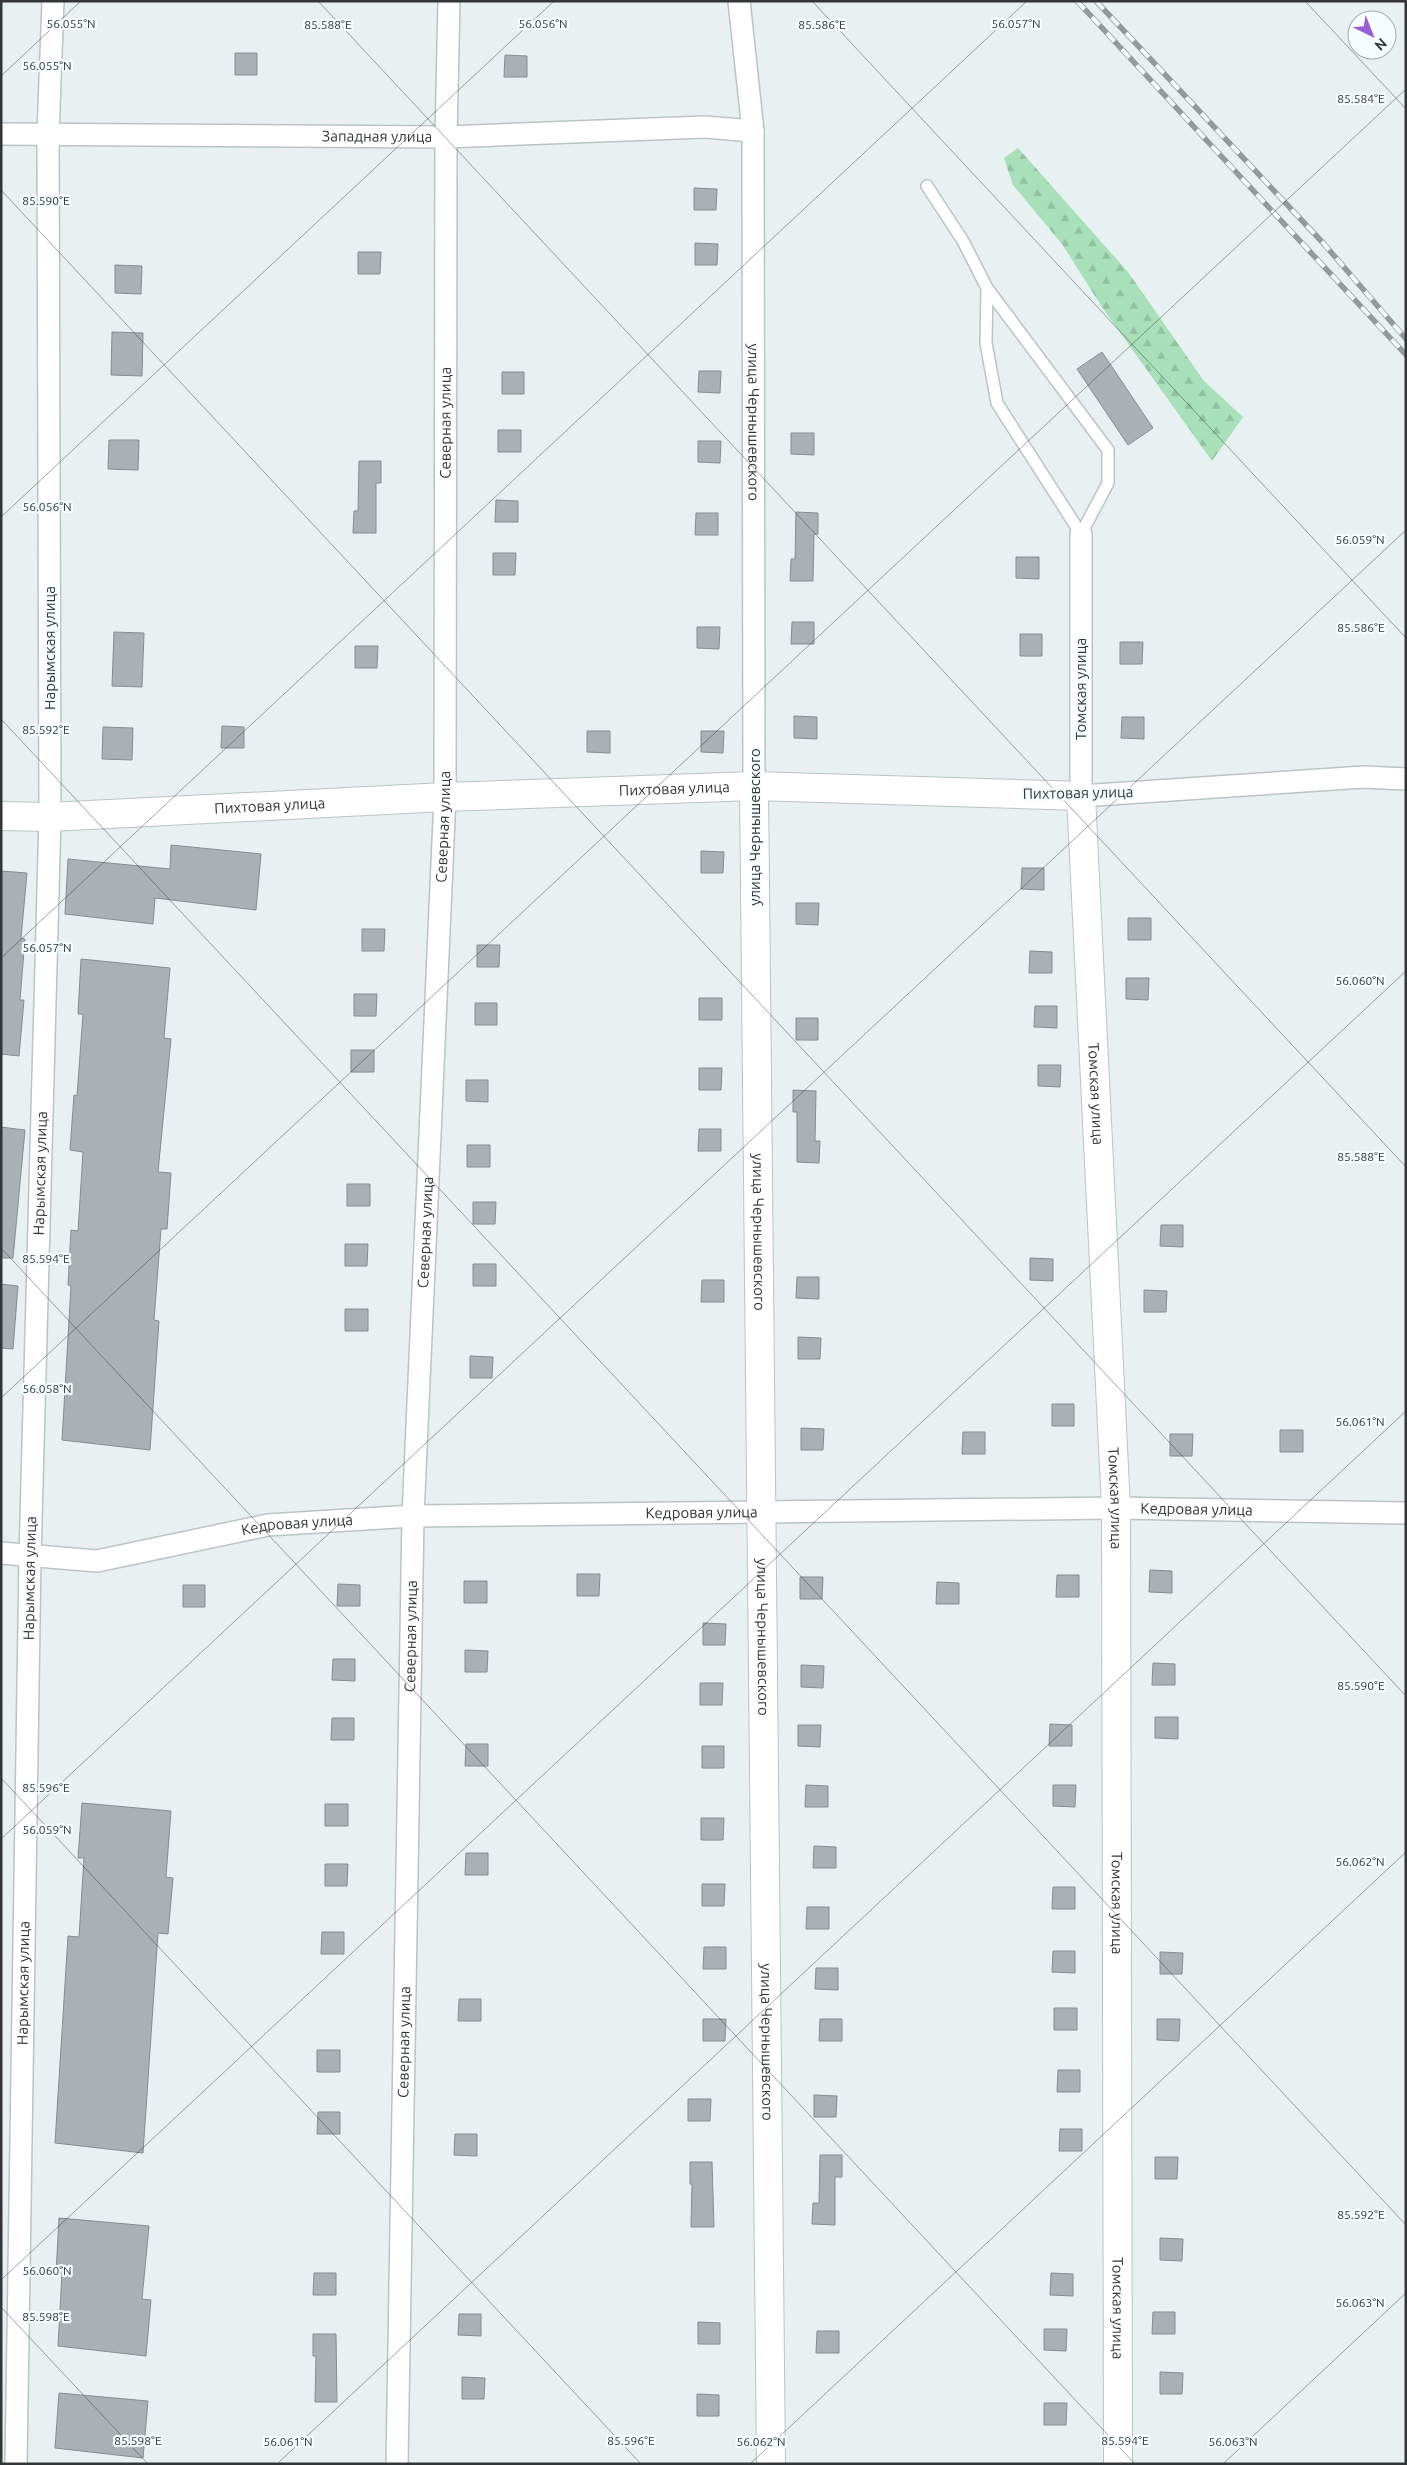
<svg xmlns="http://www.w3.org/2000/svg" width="1407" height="2465" font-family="Ubuntu,sans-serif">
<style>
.forest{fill:url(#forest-firs)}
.building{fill:#a8b1b4;stroke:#858d90}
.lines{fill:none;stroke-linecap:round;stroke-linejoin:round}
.service-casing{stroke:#bac4c4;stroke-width:14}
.minor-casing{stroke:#bac4c4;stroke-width:24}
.tertiary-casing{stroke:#bac4c4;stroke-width:30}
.service{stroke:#fff;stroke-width:11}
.minor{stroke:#fff;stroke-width:21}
.tertiary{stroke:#fff;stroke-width:28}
.rail-casing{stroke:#939a9a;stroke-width:5.5}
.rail{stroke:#f4fefe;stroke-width:4;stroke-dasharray:11;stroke-linecap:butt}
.ticks{fill:none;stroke:#323636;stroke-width:1;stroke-opacity:0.45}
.labels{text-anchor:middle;stroke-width:4.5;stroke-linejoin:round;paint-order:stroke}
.street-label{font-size:15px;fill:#323636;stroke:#f4fefe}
.ticks-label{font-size:12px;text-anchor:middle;fill:#323636;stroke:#f4fefe;stroke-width:4.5;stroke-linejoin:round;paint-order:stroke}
</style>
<defs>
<pattern id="forest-firs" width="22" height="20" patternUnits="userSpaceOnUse" patternTransform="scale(1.25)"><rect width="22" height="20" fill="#a8e0ba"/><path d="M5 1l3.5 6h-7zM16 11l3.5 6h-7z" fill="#91c1a0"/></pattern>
</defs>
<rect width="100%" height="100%" fill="#e7f1f1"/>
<path class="forest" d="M 1018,148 L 1128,272 L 1204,381 L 1243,417 L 1212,461 L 1104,310 L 1062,244 L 1013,185 L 1004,158 Z"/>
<path class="building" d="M 235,53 L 257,53 L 257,75 L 235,75 Z
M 505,55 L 527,56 L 527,77 L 504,77 Z
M 694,188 L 717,189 L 716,210 L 694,210 Z
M 695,243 L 718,244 L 717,265 L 695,265 Z
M 358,252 L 381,252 L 380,274 L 358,274 Z
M 115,265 L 142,266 L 141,294 L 115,293 Z
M 112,332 L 143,333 L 142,376 L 111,375 Z
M 1102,352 L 1153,428 L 1128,445 L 1077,369 Z
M 699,371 L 721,371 L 720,393 L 698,392 Z
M 502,372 L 524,372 L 524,394 L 502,394 Z
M 498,430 L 521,430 L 521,452 L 498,452 Z
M 791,433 L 814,433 L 814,455 L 791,454 Z
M 109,440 L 139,440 L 138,470 L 108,469 Z
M 698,441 L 721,441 L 720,463 L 698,462 Z
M 359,461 L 381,461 L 381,483 L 376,483 L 376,533 L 353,533 L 354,511 L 358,511 Z
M 496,500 L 518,501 L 518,522 L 495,522 Z
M 796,512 L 818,513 L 818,534 L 814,534 L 813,581 L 790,581 L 791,559 L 795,559 Z
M 696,513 L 718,513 L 718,535 L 695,535 Z
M 493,553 L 516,553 L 515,575 L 493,575 Z
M 1016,557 L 1039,557 L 1039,579 L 1016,578 Z
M 792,622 L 814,622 L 814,644 L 791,644 Z
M 697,627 L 720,627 L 719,649 L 697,648 Z
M 114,632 L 144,633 L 142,687 L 112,686 Z
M 1020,634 L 1042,634 L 1042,656 L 1020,656 Z
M 1120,642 L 1143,642 L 1142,664 L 1120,664 Z
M 355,646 L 378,646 L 377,668 L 355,668 Z
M 794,716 L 817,717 L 817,739 L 794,738 Z
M 1122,717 L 1144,717 L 1144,739 L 1121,738 Z
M 222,726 L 244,727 L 244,748 L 221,748 Z
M 103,727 L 133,728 L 132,760 L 102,759 Z
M 587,731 L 610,731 L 610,753 L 587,752 Z
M 701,731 L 724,731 L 723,753 L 701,752 Z
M 171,845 L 261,854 L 256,910 L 155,898 L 153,924 L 65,914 L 68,859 L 170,869 Z
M 701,851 L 724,852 L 723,873 L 701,873 Z
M 1022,868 L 1044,868 L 1044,890 L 1021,889 Z
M 1,871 L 27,873 L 21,938 L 25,939 L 20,1000 L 24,1000 L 19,1056 L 1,1054 Z
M 796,903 L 819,903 L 818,925 L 796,924 Z
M 1128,918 L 1151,918 L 1151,940 L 1128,940 Z
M 362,929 L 385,929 L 384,951 L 362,951 Z
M 477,945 L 500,945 L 499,967 L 477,967 Z
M 1030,951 L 1052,952 L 1052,973 L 1029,973 Z
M 81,959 L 170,968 L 164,1038 L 171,1039 L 158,1172 L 171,1173 L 167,1229 L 161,1229 L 154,1320 L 159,1321 L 150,1450 L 62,1440 L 71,1286 L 68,1285 L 71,1230 L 78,1231 L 83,1152 L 70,1150 L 74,1095 L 77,1096 L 83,1014 L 78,1014 Z
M 1126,978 L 1149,978 L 1148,1000 L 1126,999 Z
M 354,994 L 377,994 L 376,1016 L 354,1016 Z
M 699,998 L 722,998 L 722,1020 L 699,1020 Z
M 475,1003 L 497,1003 L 497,1025 L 475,1025 Z
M 1035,1006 L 1057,1006 L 1057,1028 L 1034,1027 Z
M 796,1018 L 818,1018 L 818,1040 L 796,1040 Z
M 351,1050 L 374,1050 L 374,1072 L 351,1072 Z
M 1038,1065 L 1061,1065 L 1060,1087 L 1038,1086 Z
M 699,1068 L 722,1068 L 721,1090 L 699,1090 Z
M 466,1080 L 488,1080 L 488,1102 L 466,1101 Z
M 793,1090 L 816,1091 L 815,1141 L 820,1141 L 819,1163 L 797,1162 L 797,1112 L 793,1112 Z
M 1,1127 L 25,1130 L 13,1258 L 1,1258 Z
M 699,1129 L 721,1129 L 721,1151 L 698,1151 Z
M 467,1145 L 490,1145 L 490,1167 L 467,1167 Z
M 347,1184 L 370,1184 L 370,1206 L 347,1206 Z
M 473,1202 L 496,1202 L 495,1224 L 473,1224 Z
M 1161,1225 L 1183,1225 L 1183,1247 L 1160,1246 Z
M 345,1244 L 368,1244 L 367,1266 L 345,1266 Z
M 1030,1258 L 1053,1259 L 1053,1281 L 1030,1280 Z
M 473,1264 L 496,1264 L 496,1286 L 473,1286 Z
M 797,1277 L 819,1277 L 819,1299 L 796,1298 Z
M 702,1280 L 724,1280 L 724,1302 L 701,1302 Z
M 1,1284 L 18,1286 L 13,1349 L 1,1348 Z
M 1144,1290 L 1167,1291 L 1166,1312 L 1144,1312 Z
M 345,1309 L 368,1309 L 368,1331 L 345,1331 Z
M 798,1337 L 821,1338 L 820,1359 L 798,1359 Z
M 470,1356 L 493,1357 L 492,1378 L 470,1378 Z
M 1052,1404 L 1074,1404 L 1074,1426 L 1052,1426 Z
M 801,1428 L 824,1429 L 823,1450 L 801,1450 Z
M 1280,1430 L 1303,1430 L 1303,1452 L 1280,1452 Z
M 963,1432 L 985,1432 L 985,1454 L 962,1454 Z
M 1170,1434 L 1193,1434 L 1192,1456 L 1170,1456 Z
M 1150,1570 L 1172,1571 L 1172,1593 L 1149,1592 Z
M 577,1574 L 600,1574 L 599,1596 L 577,1596 Z
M 1057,1575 L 1079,1575 L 1079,1597 L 1056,1597 Z
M 800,1577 L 823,1577 L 822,1599 L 800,1599 Z
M 464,1581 L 487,1581 L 487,1603 L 464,1603 Z
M 937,1582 L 959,1583 L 959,1604 L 936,1604 Z
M 338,1584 L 360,1585 L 360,1606 L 337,1606 Z
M 183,1585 L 205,1585 L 205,1607 L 183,1607 Z
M 703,1623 L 726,1624 L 725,1645 L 703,1645 Z
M 465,1650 L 488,1651 L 487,1672 L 465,1672 Z
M 333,1659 L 355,1659 L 355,1681 L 332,1680 Z
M 1153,1663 L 1175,1664 L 1175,1685 L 1152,1685 Z
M 801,1665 L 824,1666 L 823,1688 L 801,1687 Z
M 700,1683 L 723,1683 L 722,1705 L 700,1705 Z
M 1155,1717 L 1178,1717 L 1178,1739 L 1155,1738 Z
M 332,1718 L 354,1718 L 354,1740 L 331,1740 Z
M 1050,1724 L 1072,1725 L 1072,1746 L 1049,1746 Z
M 798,1725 L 821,1725 L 820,1747 L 798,1746 Z
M 466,1744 L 488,1744 L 488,1766 L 465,1766 Z
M 702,1746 L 724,1746 L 724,1768 L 702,1768 Z
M 806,1785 L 828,1786 L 828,1807 L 805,1807 Z
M 1053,1785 L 1076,1785 L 1075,1807 L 1053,1806 Z
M 82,1803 L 171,1811 L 166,1877 L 173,1878 L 168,1934 L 158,1933 L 143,2153 L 55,2143 L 68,1936 L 79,1937 L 84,1858 L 78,1858 Z
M 325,1804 L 348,1804 L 348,1826 L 325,1826 Z
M 701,1818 L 724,1818 L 723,1840 L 701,1840 Z
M 814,1846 L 836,1847 L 836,1868 L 813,1868 Z
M 466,1853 L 488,1853 L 488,1875 L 465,1875 Z
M 325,1864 L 348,1864 L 347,1886 L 325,1886 Z
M 702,1884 L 725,1884 L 724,1906 L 702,1906 Z
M 1053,1887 L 1075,1887 L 1075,1909 L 1052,1909 Z
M 807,1907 L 829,1907 L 829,1929 L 806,1929 Z
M 322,1932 L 344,1932 L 344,1954 L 321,1954 Z
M 704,1947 L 726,1947 L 726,1969 L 703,1969 Z
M 1053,1951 L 1075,1951 L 1075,1973 L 1052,1972 Z
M 1160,1952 L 1183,1953 L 1182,1974 L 1160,1974 Z
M 816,1968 L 838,1968 L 838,1990 L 815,1989 Z
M 459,1999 L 481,1999 L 481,2021 L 458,2021 Z
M 1054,2008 L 1077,2008 L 1077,2030 L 1054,2030 Z
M 703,2019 L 726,2019 L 725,2041 L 703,2041 Z
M 820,2019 L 842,2019 L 842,2041 L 819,2041 Z
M 1157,2019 L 1180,2019 L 1179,2041 L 1157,2040 Z
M 317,2050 L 340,2050 L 340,2072 L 317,2072 Z
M 1058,2070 L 1080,2070 L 1080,2092 L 1057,2092 Z
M 814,2095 L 837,2096 L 836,2117 L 814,2117 Z
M 688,2099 L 711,2099 L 710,2121 L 688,2121 Z
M 318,2112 L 340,2112 L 340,2134 L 317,2134 Z
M 1060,2129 L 1082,2129 L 1082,2151 L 1059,2151 Z
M 455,2134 L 477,2134 L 477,2156 L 454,2155 Z
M 820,2155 L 842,2155 L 842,2177 L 835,2177 L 835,2225 L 812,2224 L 813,2203 L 819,2203 Z
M 1155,2157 L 1178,2157 L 1177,2179 L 1155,2179 Z
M 690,2162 L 712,2162 L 714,2227 L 691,2227 L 692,2184 L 690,2184 Z
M 59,2218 L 149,2226 L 142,2299 L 151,2300 L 146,2356 L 58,2346 L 62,2273 L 56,2273 Z
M 1160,2238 L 1183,2239 L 1182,2261 L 1160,2260 Z
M 314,2273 L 336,2273 L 336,2295 L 313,2295 Z
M 1051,2273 L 1073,2274 L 1073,2296 L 1050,2295 Z
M 1153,2312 L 1175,2312 L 1175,2334 L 1152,2334 Z
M 459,2314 L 481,2314 L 481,2336 L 458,2335 Z
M 698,2322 L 720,2323 L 720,2344 L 698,2344 Z
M 1044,2329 L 1067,2329 L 1066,2351 L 1044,2350 Z
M 817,2331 L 839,2331 L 839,2353 L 816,2353 Z
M 313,2334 L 336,2334 L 337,2402 L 315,2402 L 316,2356 L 313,2356 Z
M 1160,2372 L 1183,2373 L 1182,2394 L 1160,2394 Z
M 462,2377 L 485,2378 L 484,2399 L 462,2399 Z
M 59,2393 L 148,2401 L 143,2458 L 55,2448 Z
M 697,2394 L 719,2395 L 719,2416 L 697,2416 Z
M 1044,2403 L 1067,2403 L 1066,2425 L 1044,2425 Z"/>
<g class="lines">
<g class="service-casing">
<path id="service" d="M 927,186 L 963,241 L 987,288 L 986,343 L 997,403 L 1081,534 L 1108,483 L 1108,450 L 987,288"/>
</g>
<g class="minor-casing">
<g id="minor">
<path id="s1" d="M 739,1 L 753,131 L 754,786"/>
<path id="s2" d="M 1,134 L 446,137 L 705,127 L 753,131"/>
<path d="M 1081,534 L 1081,796 L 1364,777 L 1406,779"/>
<path id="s3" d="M 1,1553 L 97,1561 L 268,1525 L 413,1516 L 1116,1508 L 1406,1513"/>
<path id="s4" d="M 16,2464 L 30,1557 L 50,817 L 48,134 L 53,1"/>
<path id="s5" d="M 397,2464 L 413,1516 L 445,797 L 446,137 L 449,1"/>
</g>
</g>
<g class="tertiary-casing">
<g id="tertiary">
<path id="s6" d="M 754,786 L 771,2464"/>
<path id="s7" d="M 1,816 L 50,817 L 445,797 L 754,786 L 1081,796 L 1116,1508 L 1118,2464"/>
</g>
</g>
<use href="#service" class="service"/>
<use href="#minor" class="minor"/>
<use href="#tertiary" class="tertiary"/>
<g class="rail-casing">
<path id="rail" d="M 1077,1 L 1406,355
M 1096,1 L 1324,244 L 1406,339"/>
</g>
<use href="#rail" class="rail"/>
</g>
<path class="ticks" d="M 318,1 L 1406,1167M 812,1 L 1406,638M 1305,1 L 1406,109M 1,76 L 81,1M 1,190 L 1406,1696M 1,517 L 554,1M 1,719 L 1406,2225M 1,958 L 1027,1M 1,1248 L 1135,2464M 1,1398 L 1406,89M 1,1778 L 641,2464M 1,1839 L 1406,530M 1,2280 L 1406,971M 1,2307 L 148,2464M 277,2464 L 1406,1411M 750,2464 L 1406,1852M 1223,2464 L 1406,2293"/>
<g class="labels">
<g class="street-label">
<text dy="5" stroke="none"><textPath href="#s2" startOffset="376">Западная улица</textPath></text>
<text dy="5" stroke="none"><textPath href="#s1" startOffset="422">улица Чернышевского</textPath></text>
<text dy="5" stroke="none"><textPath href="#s5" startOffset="2042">Северная улица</textPath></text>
<text transform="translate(50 648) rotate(-90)" y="5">Нарымская улица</text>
<text transform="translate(1081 689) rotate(-90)" y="5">Томская улица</text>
<text dy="5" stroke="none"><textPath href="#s7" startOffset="674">Пихтовая улица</textPath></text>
<text transform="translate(1078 793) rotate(-1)" y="5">Пихтовая улица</text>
<text dy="5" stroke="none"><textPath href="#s7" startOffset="269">Пихтовая улица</textPath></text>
<text transform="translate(755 827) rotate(-90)" y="5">улица Чернышевского</text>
<text dy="5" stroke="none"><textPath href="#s5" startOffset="1638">Северная улица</textPath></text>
<text dy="5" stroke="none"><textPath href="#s7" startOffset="1379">Томская улица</textPath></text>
<text dy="5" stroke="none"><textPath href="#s4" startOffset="1291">Нарымская улица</textPath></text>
<text dy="5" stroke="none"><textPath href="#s5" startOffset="1232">Северная улица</textPath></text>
<text dy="5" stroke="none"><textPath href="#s6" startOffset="446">улица Чернышевского</textPath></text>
<text dy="5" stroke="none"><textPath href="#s7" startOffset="1784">Томская улица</textPath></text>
<text dy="5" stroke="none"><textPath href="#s3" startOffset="1200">Кедровая улица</textPath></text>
<text dy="5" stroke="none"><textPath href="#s3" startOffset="705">Кедровая улица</textPath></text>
<text dy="5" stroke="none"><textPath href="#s3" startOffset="300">Кедровая улица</textPath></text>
<text dy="5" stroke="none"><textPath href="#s4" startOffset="886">Нарымская улица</textPath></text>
<text dy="5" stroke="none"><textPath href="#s5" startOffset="828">Северная улица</textPath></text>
<text dy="5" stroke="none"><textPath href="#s6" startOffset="851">улица Чернышевского</textPath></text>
<text dy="5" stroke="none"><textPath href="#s7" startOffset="2189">Томская улица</textPath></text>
<text dy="5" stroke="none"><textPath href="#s4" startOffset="481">Нарымская улица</textPath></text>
<text dy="5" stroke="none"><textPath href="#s5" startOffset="422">Северная улица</textPath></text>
<text dy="5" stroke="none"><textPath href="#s6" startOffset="1256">улица Чернышевского</textPath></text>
<text dy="5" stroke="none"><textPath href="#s7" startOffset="2594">Томская улица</textPath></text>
</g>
</g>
<g class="ticks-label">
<text x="71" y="28">56.055°N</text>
<text x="543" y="28">56.056°N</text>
<text x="1016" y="28">56.057°N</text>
<text x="328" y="29">85.588°E</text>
<text x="822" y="29">85.586°E</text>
<text x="47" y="70">56.055°N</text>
<text x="1361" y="103">85.584°E</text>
<text x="46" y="205">85.590°E</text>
<text x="47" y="511">56.056°N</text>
<text x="1360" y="544">56.059°N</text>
<text x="1361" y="632">85.586°E</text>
<text x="46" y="734">85.592°E</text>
<text x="47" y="952">56.057°N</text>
<text x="1360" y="985">56.060°N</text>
<text x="1361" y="1161">85.588°E</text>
<text x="46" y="1263">85.594°E</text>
<text x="47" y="1393">56.058°N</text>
<text x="1360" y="1426">56.061°N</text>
<text x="1361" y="1690">85.590°E</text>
<text x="46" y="1792">85.596°E</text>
<text x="47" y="1834">56.059°N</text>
<text x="1360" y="1866">56.062°N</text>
<text x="1361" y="2219">85.592°E</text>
<text x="47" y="2275">56.060°N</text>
<text x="1360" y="2307">56.063°N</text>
<text x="46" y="2321">85.598°E</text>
<text x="138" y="2445">85.598°E</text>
<text x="631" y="2445">85.596°E</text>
<text x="1125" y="2445">85.594°E</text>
<text x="288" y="2446">56.061°N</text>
<text x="761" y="2446">56.062°N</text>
<text x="1233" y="2446">56.063°N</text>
</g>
<rect width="1407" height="2465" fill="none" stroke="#323636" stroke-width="5"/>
<g transform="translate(1372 35) rotate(137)"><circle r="24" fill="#f4fefe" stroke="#a6aeae"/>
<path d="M0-4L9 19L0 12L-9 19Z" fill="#9a5dd4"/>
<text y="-8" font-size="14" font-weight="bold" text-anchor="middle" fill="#323636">N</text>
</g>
</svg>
